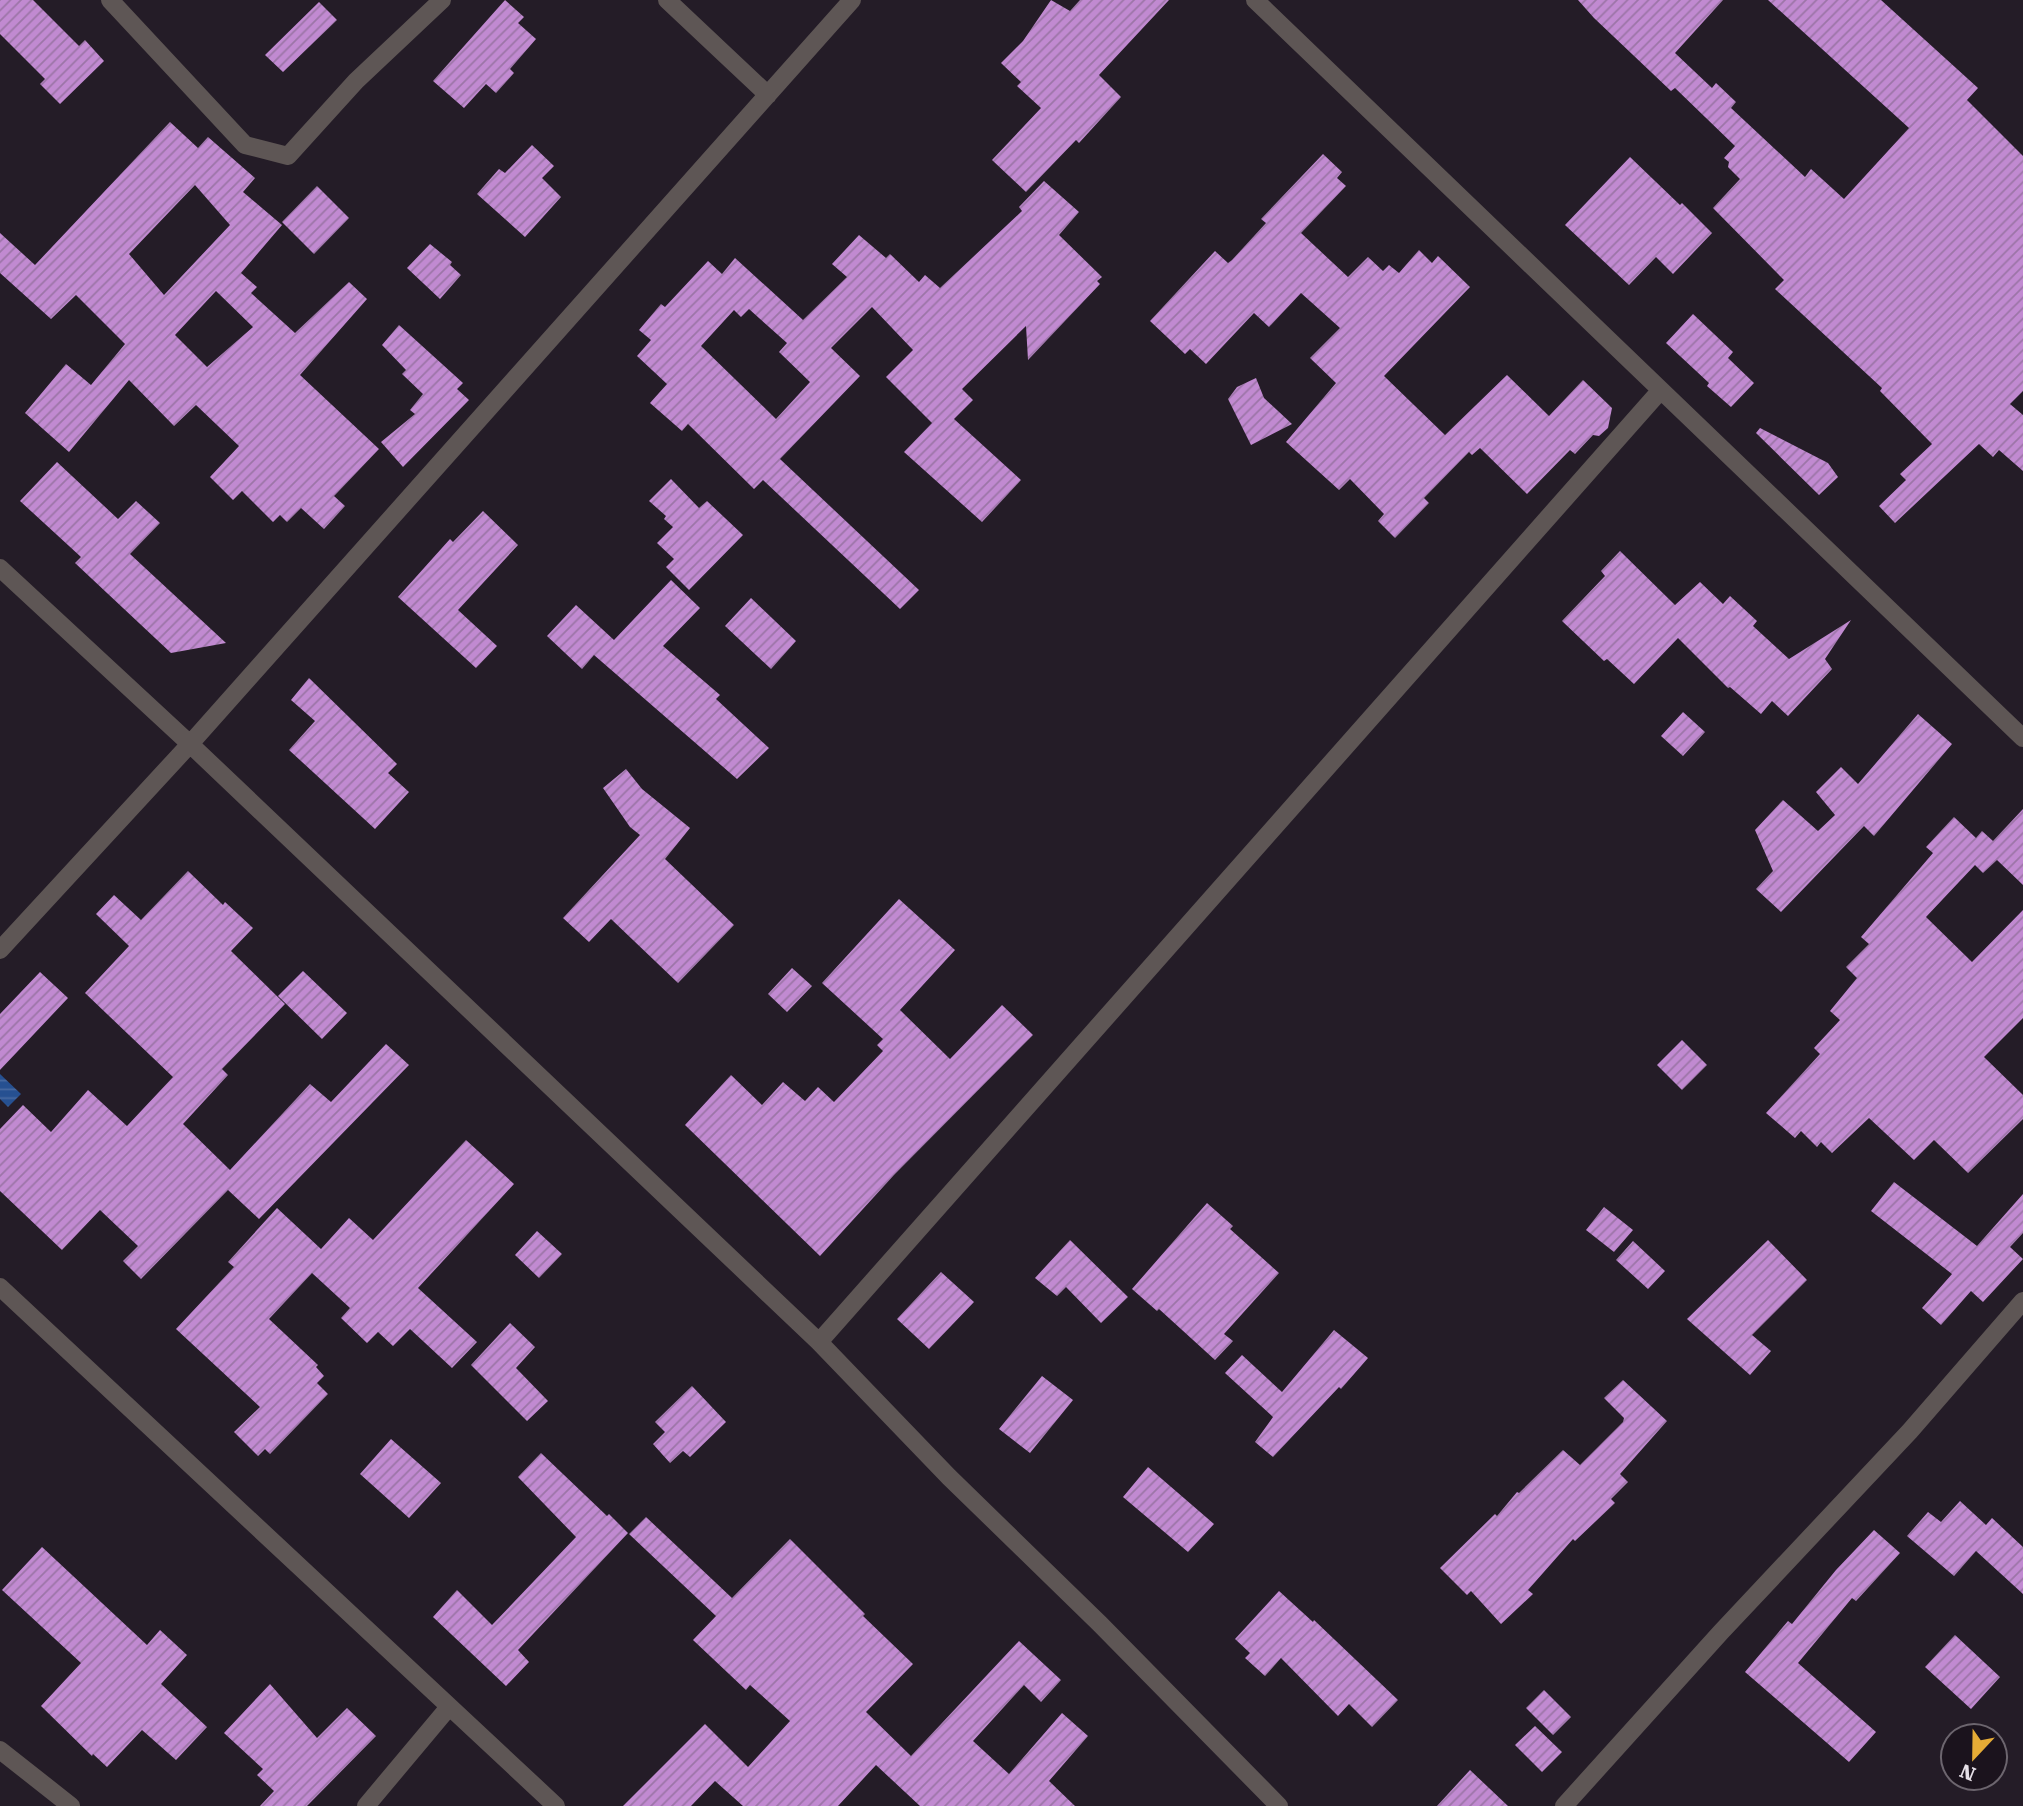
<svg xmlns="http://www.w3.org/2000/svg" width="2023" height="1806" font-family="'Roboto Serif',serif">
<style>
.water{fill:url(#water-rules)}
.building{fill:url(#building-hatch);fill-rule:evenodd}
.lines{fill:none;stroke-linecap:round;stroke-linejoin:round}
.minor{stroke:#5e5655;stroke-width:18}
</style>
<defs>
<pattern id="water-rules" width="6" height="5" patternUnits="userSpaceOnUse" patternTransform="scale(1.75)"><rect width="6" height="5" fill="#265091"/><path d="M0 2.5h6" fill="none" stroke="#4669a0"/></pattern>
<pattern id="building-hatch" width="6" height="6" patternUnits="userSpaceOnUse" patternTransform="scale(1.75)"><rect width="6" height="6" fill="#c18ad1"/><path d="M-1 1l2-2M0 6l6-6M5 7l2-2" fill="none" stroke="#9c75a7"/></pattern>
</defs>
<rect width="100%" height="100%" fill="#241c27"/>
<path class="water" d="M 0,1074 L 21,1094 L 8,1107 L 0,1099 Z"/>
<path class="building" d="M 0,0 L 33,0 L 79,46 L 85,40 L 104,61 L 60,104 L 40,84 L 45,79 L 0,34 Z
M 505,0 L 524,17 L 518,23 L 536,39 L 510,69 L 514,73 L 496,93 L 486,84 L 464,108 L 433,81 Z
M 1051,0 L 1070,11 L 1080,0 L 1169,0 L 1099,75 L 1121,97 L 1079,143 L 1076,140 L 1026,192 L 992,160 L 1041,108 L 1017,86 L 1021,82 L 1001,63 L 1023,41 Z
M 1578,0 L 1723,0 L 1675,53 L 1712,88 L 1716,83 L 1736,102 L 1731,108 L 1805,177 L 1811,169 L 1844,199 L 1909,128 L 1768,0 L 1881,0 L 1978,88 L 1967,100 L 2023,156 L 2023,391 L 2010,404 L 2023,415 L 2023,471 L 1999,450 L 1993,457 L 1979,444 L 1895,523 L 1879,506 L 1906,480 L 1900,474 L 1932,444 L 1880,391 L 1882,388 L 1775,289 L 1784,280 L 1713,208 L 1740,179 L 1728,167 L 1729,162 L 1724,158 L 1735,146 L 1675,88 L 1671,91 L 1594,18 Z
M 319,2 L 337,20 L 283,72 L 265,55 Z
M 170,122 L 198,148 L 208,137 L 255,178 L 243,192 L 282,225 L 241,273 L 257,287 L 251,293 L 295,333 L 349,282 L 367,299 L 300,375 L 379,449 L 337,493 L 334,496 L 345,506 L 324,529 L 301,508 L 287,522 L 280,515 L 273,522 L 242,491 L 233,500 L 210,477 L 239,446 L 196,405 L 174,426 L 129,380 L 69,452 L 25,413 L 66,364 L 91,385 L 125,344 L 76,295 L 51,319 L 0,273 L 0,233 L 35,265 ZM 195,185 L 230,225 L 164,295 L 129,254 ZM 216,291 L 253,327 L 207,367 L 175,335 Z
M 532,145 L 554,166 L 542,178 L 561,197 L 525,237 L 477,194 L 499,169 L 505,173 Z
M 1323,154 L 1342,172 L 1337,178 L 1346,186 L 1301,233 L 1348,277 L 1368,257 L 1383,271 L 1389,265 L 1399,273 L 1419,250 L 1432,263 L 1438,256 L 1470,287 L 1384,376 L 1445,435 L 1507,375 L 1549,416 L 1583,380 L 1612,408 L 1608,428 L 1599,436 L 1593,435 L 1575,454 L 1570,450 L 1527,494 L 1480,448 L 1472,455 L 1469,452 L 1424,498 L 1429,503 L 1395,538 L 1378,521 L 1384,514 L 1350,479 L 1339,490 L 1286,442 L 1336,383 L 1310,358 L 1340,328 L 1301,293 L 1269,327 L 1254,313 L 1206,364 L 1190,349 L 1185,354 L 1150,321 L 1215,251 L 1228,263 L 1232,260 L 1266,223 L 1261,219 Z
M 1630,157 L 1680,205 L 1682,203 L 1712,233 L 1673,274 L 1656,257 L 1629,285 L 1565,225 Z
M 1044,181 L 1079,212 L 1059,235 L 1102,277 L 1097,281 L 1100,284 L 1028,360 L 1026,326 L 962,389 L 973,400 L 954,419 L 1021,480 L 982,522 L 904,452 L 932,423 L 886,377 L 913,350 L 872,307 L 831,348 L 860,376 L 780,459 L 919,590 L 900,609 L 763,480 L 754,489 L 688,424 L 682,431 L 650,403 L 667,384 L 637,356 L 651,340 L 639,330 L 661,304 L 665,307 L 708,261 L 722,274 L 735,258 L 803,320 L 847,277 L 832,264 L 859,235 L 886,258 L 890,254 L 919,282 L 925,275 L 940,288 L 1022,211 L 1019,207 ZM 749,309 L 787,343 L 779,352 L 810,382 L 776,419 L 701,346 L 734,310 L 741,317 Z
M 317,186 L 349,218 L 314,254 L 282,222 Z
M 430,244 L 452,262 L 450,265 L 461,275 L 440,299 L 407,268 Z
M 1693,314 L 1733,352 L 1728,358 L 1754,383 L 1731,407 L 1707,386 L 1709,383 L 1666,343 Z
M 399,325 L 463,383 L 457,389 L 469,400 L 403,467 L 381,442 L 415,414 L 410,410 L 423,394 L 402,374 L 406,370 L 382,345 Z
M 1256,378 L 1264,398 L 1292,424 L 1251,445 L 1228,399 L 1237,387 Z
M 1760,428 L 1828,463 L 1838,477 L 1819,495 L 1756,433 Z
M 57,462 L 118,519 L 136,501 L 160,523 L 130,554 L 226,643 L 171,653 L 75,563 L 81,557 L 20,501 Z
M 671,479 L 699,508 L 707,501 L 743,535 L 689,590 L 666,567 L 674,559 L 657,543 L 673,527 L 664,519 L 666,516 L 649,501 Z
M 483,511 L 518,545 L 458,610 L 497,646 L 476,668 L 398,597 L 450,539 L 453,542 Z
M 1620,551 L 1675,605 L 1700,582 L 1723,604 L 1730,596 L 1757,621 L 1753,626 L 1789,659 L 1851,620 L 1825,659 L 1832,669 L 1788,716 L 1772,701 L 1761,714 L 1730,687 L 1728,688 L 1678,638 L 1634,684 L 1607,659 L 1604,661 L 1562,621 L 1605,576 L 1601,571 Z
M 671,580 L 700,608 L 663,646 L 720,695 L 716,699 L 769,748 L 737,779 L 594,655 L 582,669 L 547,636 L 576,605 L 614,640 Z
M 751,598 L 796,641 L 771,669 L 725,626 Z
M 309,678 L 397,764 L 388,773 L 409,792 L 375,829 L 289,750 L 315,721 L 291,700 Z
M 1683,712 L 1705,732 L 1683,756 L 1661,736 Z
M 1918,714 L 1952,744 L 1874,836 L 1864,826 L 1781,912 L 1756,889 L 1773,871 L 1755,830 L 1783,800 L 1818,831 L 1835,815 L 1816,792 L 1841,767 L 1858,784 Z
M 626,769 L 642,789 L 690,828 L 665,859 L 734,925 L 678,983 L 611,919 L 589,942 L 563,918 L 640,835 L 630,827 L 603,788 Z
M 2023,809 L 2023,885 L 1997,860 L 1983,873 L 1975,865 L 1926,917 L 1972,962 L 2023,910 L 2023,1018 L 1984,1057 L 2023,1095 L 2023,1119 L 1968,1173 L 1934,1140 L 1914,1160 L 1869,1118 L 1832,1153 L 1821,1142 L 1817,1147 L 1801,1131 L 1795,1138 L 1766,1113 L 1820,1054 L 1814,1048 L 1840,1020 L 1830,1011 L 1857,978 L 1846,967 L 1869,944 L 1861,937 L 1933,853 L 1926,847 L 1954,817 L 1976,838 L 1982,831 L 1993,841 Z
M 188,871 L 223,905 L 225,902 L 253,928 L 231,951 L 285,1004 L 222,1069 L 228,1075 L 183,1124 L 230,1170 L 310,1084 L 331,1102 L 386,1044 L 409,1065 L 259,1219 L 228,1190 L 141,1279 L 123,1261 L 138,1246 L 100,1210 L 62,1250 L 0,1191 L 0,1129 L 23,1105 L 51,1132 L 88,1090 L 127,1126 L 173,1077 L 85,993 L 129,946 L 96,914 L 114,895 L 141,920 Z
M 899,899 L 955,950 L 900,1010 L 950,1059 L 1002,1005 L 1033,1035 L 894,1175 L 820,1256 L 685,1125 L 731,1075 L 762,1105 L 783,1082 L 805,1101 L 818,1087 L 834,1102 L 883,1051 L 877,1045 L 883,1039 L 822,983 Z
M 792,968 L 812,986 L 787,1012 L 768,994 Z
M 303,971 L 347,1013 L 322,1039 L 278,996 Z
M 40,972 L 68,998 L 0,1070 L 0,1014 Z
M 1682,1040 L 1707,1065 L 1682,1090 L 1657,1065 Z
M 466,1140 L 514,1184 L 418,1288 L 477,1342 L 452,1368 L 410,1329 L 393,1346 L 378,1332 L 367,1343 L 341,1318 L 350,1308 L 312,1273 L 269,1319 L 318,1365 L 316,1367 L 324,1376 L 317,1383 L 328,1394 L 270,1454 L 265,1449 L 258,1456 L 234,1432 L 260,1407 L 176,1329 L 234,1267 L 228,1262 L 277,1208 L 321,1249 L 349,1218 L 373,1240 Z
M 1894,1182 L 1977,1246 L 2023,1194 L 2023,1233 L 2010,1247 L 2023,1259 L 1983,1302 L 1971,1291 L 1941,1325 L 1922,1308 L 1952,1274 L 1871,1211 Z
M 1207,1203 L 1233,1226 L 1230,1229 L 1279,1273 L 1224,1334 L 1233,1341 L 1215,1360 L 1159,1309 L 1157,1311 L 1132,1289 Z
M 1604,1207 L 1633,1230 L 1614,1252 L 1586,1230 Z
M 537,1231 L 562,1254 L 539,1278 L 515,1255 Z
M 1070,1240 L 1128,1297 L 1101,1323 L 1066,1287 L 1057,1296 L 1035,1278 Z
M 1768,1240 L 1807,1280 L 1752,1335 L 1771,1351 L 1750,1375 L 1687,1319 Z
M 1633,1241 L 1665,1271 L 1648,1289 L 1616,1260 Z
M 941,1272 L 974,1302 L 929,1349 L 897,1319 Z
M 510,1323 L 535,1347 L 516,1368 L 548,1401 L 527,1421 L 471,1365 Z
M 1334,1330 L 1368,1358 L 1341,1389 L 1339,1387 L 1273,1457 L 1255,1442 L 1273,1417 L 1225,1373 L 1242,1355 L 1282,1392 Z
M 1042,1376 L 1073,1400 L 1030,1453 L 999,1429 Z
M 1623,1380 L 1667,1421 L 1620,1474 L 1628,1482 L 1611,1499 L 1615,1503 L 1575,1541 L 1573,1539 L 1528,1590 L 1533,1594 L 1501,1624 L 1471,1591 L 1467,1595 L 1440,1568 L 1495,1514 L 1497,1516 L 1517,1492 L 1519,1493 L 1563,1450 L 1580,1465 L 1623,1422 L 1624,1418 L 1604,1398 Z
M 692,1386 L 726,1422 L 690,1457 L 683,1451 L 670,1463 L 653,1444 L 665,1432 L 655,1422 Z
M 391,1439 L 441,1483 L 409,1518 L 360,1474 Z
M 541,1453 L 607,1516 L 609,1514 L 628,1533 L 518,1650 L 529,1662 L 506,1686 L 433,1617 L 457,1590 L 492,1625 L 576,1537 L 518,1477 Z
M 1148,1467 L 1214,1524 L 1188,1552 L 1123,1497 Z
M 1960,1501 L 1986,1525 L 1992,1518 L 2023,1547 L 2023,1594 L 1976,1551 L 1954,1576 L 1907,1536 L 1928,1512 L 1941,1522 Z
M 646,1517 L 732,1598 L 790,1539 L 865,1614 L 863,1616 L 913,1664 L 866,1712 L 911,1756 L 1019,1641 L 1061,1680 L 1041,1702 L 1024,1685 L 973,1741 L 1009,1774 L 1062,1713 L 1088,1736 L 1049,1781 L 1075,1806 L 920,1806 L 876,1765 L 838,1806 L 743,1806 L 715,1781 L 691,1806 L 623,1806 L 705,1724 L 748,1767 L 790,1721 L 750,1685 L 746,1690 L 693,1640 L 716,1616 L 629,1534 Z
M 1874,1530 L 1900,1553 L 1856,1601 L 1852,1598 L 1798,1663 L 1876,1732 L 1849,1762 L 1745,1672 L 1788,1621 L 1792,1624 L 1836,1570 Z
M 42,1547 L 147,1645 L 160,1630 L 187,1655 L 161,1684 L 207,1727 L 176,1760 L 142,1730 L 107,1767 L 93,1754 L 92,1756 L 41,1706 L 81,1663 L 2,1590 Z
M 1279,1591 L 1313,1622 L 1314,1620 L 1398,1700 L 1372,1727 L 1349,1704 L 1338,1716 L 1281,1658 L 1265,1676 L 1245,1658 L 1250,1653 L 1235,1639 Z
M 1955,1635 L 2000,1677 L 1971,1709 L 1925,1667 Z
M 270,1684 L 317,1738 L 347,1708 L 376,1736 L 307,1806 L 260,1806 L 274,1791 L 257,1775 L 263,1769 L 224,1733 Z
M 1544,1690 L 1571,1717 L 1553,1735 L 1526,1708 Z
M 1535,1726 L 1562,1752 L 1542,1772 L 1515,1745 Z
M 1470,1770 L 1508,1806 L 1437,1806 Z"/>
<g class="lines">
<path class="minor" d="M 110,0 L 245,145 L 288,156 L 356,81 L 442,0
M 667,0 L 768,95
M 1255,0 L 2023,738
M 0,568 L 190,744 L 819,1342 L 949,1477 L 1100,1624 L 1279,1806
M 0,950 L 190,744 L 852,0
M 0,1287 L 556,1806
M 819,1342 L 1660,391
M 0,1750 L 71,1806
M 366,1806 L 449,1707
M 1564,1806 L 1721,1632 L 1910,1431 L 2023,1301"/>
</g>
<g transform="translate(1974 1757) rotate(202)"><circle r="33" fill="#1b131d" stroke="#6c656e" stroke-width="2"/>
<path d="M0-5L12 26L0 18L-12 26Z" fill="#e6ac36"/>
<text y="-10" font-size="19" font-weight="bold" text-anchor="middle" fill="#e6e0e8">N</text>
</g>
</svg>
